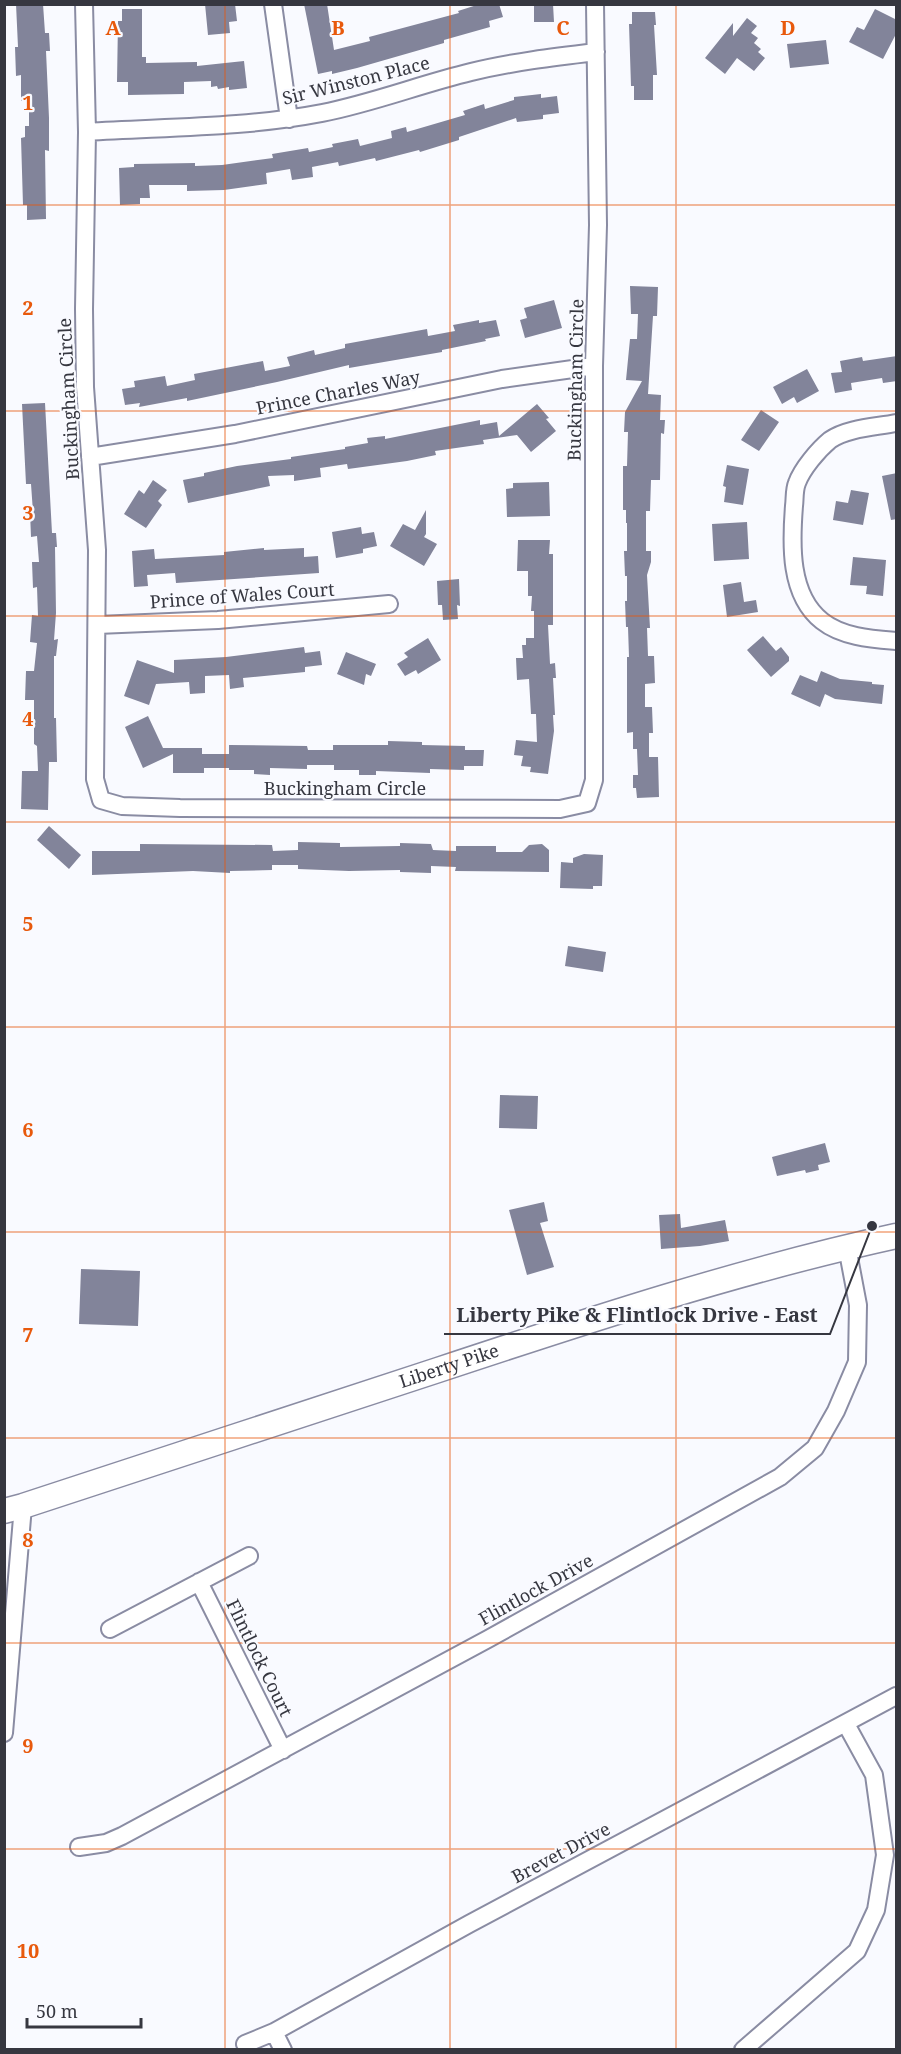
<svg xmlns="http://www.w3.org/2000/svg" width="901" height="2054" font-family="'Noto Serif',serif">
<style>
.building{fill:#82849a}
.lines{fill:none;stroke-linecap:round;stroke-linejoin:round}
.street-casing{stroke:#8a8ca3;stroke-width:20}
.secondary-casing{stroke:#8a8ca3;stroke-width:27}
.street{stroke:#fff;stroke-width:16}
.secondary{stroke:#fff;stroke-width:24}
.grid{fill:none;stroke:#e8590c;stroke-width:1.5;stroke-opacity:0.55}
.labels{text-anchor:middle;stroke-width:4.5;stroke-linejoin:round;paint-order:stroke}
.street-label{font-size:18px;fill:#363740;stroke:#f9faff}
.grid-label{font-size:20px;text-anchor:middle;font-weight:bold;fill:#e8590c;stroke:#f9faff;stroke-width:4.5;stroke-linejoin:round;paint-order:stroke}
.leader{fill:none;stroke:#363740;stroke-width:2}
.callout-dot{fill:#363740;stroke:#f9faff;stroke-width:2}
.callout-label{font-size:20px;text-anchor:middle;font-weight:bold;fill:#363740;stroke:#f9faff;stroke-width:4.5;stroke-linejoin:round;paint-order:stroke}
</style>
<rect width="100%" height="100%" fill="#f9faff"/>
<path class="building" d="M 16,4 L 43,4 L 45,33 L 49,33 L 50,51 L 46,51 L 49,118 L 49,151 L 45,150 L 46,219 L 27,220 L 27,205 L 23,205 L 21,138 L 25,137 L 25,126 L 29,126 L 29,100 L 21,101 L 21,75 L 16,76 L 15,47 L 18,47 Z
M 205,4 L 235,4 L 237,21 L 229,22 L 230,33 L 208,35 Z
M 304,4 L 327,4 L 334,50 L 370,41 L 369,37 L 459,13 L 458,11 L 480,4 L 499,4 L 503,17 L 489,21 L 490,27 L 444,40 L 444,43 L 357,68 L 332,74 L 332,71 L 318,74 Z
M 534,4 L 553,4 L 554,22 L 534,22 Z
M 122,9 L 142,9 L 142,57 L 146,57 L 146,63 L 197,62 L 197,66 L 244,61 L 247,88 L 229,90 L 229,87 L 218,89 L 217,86 L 211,87 L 211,81 L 184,82 L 184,94 L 128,95 L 128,82 L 117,82 L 118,21 L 122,21 Z
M 875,9 L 897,20 L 897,32 L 883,59 L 849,42 L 857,27 L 864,30 Z
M 632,12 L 655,12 L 656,25 L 654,25 L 657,75 L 653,75 L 653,100 L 634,100 L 634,86 L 631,86 L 629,24 L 632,24 Z
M 747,18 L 757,26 L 751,33 L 758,38 L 754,43 L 761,49 L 758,52 L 765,58 L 754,71 L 737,58 L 725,74 L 705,58 L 733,23 L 733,36 Z
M 826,40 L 829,64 L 790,68 L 787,44 Z
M 541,94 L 541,98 L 557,96 L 559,113 L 543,115 L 543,119 L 517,122 L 516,118 L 459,137 L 459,140 L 420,152 L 419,150 L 376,161 L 375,158 L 339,166 L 338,162 L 312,167 L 313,177 L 292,180 L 290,169 L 266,173 L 267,184 L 224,190 L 187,191 L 187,185 L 149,185 L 150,198 L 140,198 L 140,204 L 120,205 L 119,168 L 134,167 L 134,164 L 195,163 L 195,166 L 222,165 L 273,158 L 272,154 L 308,148 L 309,152 L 333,147 L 332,144 L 358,139 L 360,146 L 392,138 L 391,131 L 406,127 L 407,132 L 465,115 L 463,111 L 484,104 L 485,109 L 514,100 L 514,97 Z
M 630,286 L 658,287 L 657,316 L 653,316 L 648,394 L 661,395 L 660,420 L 665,420 L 664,434 L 661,433 L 660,480 L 651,480 L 650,511 L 646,511 L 646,551 L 651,551 L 651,562 L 647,575 L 650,628 L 647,628 L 648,656 L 654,656 L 655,683 L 645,684 L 645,707 L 652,707 L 653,733 L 649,733 L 649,757 L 658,757 L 659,797 L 637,798 L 636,788 L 633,788 L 633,775 L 638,775 L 637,749 L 633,749 L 633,732 L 627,733 L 627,657 L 629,657 L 628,627 L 626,627 L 625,601 L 627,601 L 627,576 L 625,576 L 624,551 L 627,551 L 627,523 L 626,523 L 626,510 L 623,510 L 623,466 L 627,466 L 628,432 L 624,432 L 625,412 L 642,381 L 626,380 L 630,339 L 637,339 L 638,314 L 631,314 Z
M 554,300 L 562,328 L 525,338 L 520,320 L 527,318 L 524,308 Z
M 479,320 L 479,323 L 496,320 L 500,336 L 485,339 L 486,341 L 442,350 L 442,352 L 349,368 L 349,365 L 277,382 L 187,401 L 187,398 L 139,407 L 140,403 L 125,405 L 122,389 L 135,387 L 134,381 L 165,376 L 167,386 L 195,380 L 194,374 L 263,361 L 265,371 L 290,366 L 287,357 L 314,350 L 315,355 L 345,348 L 345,344 L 427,329 L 428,336 L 455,331 L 453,325 Z
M 897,356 L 897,381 L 883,383 L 882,378 L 851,383 L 852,390 L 835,393 L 831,373 L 842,372 L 840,361 L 862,357 L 863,361 Z
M 807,369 L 819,391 L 797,403 L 794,397 L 782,404 L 773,387 Z
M 45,403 L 52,533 L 56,533 L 57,547 L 55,547 L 56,613 L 54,640 L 58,639 L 56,656 L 54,656 L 54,718 L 56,718 L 57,762 L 49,762 L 48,810 L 21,809 L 22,771 L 38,771 L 37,746 L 34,744 L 34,700 L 25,700 L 26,671 L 34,671 L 37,643 L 30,642 L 32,615 L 38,616 L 37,587 L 33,588 L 32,562 L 39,562 L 37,536 L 31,537 L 30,512 L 33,512 L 31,484 L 26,484 L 22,404 Z
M 537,404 L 549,418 L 546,419 L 556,431 L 531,452 L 517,435 L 483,440 L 484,444 L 435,451 L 436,455 L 407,461 L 348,469 L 347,464 L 320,468 L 321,477 L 294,481 L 294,475 L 268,476 L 270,486 L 188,503 L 183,480 L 204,476 L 204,473 L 237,466 L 291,459 L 291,457 L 345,449 L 345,447 L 368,443 L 367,438 L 385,436 L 385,439 L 480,420 L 480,425 L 497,422 L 499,436 Z
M 761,410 L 779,422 L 759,451 L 741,440 Z
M 727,465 L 749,469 L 743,505 L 724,502 L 726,487 L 723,486 Z
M 897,473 L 897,519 L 891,520 L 882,476 Z
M 153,480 L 167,490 L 158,501 L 162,505 L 146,528 L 124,514 L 139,490 L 144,494 Z
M 549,482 L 550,516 L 507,517 L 506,489 L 513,488 L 513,483 Z
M 851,490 L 869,493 L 863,525 L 833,520 L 836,501 L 848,503 Z
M 426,510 L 426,534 L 424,537 L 437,544 L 424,566 L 390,546 L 403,524 L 415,530 Z
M 747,522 L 749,559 L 714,561 L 712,524 Z
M 361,527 L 362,534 L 374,532 L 377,546 L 363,549 L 363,553 L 336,558 L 332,532 Z
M 518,540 L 550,540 L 549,554 L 553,554 L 553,625 L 548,625 L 550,664 L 555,663 L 556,678 L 553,678 L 555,715 L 553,715 L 554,731 L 548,774 L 530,772 L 531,767 L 521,766 L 523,756 L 514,755 L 516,740 L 537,742 L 536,714 L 531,714 L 529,679 L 517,680 L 516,658 L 523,658 L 522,645 L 526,645 L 526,638 L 534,638 L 534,611 L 531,611 L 532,596 L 528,596 L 528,571 L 517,571 Z
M 264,548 L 264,550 L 304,548 L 304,557 L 318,556 L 319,573 L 176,583 L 175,573 L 147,575 L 148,586 L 134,587 L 132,551 L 154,549 L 155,559 L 224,555 L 224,552 Z
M 853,557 L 886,560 L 883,596 L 866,594 L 867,586 L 850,585 Z
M 459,579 L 460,606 L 457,605 L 458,619 L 443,620 L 442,605 L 438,605 L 437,581 Z
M 741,582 L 744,602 L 756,600 L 758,612 L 727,617 L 723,585 Z
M 763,636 L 776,651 L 781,647 L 789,657 L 789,661 L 771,677 L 747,650 Z
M 428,638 L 441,660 L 418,674 L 416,670 L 405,676 L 397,664 L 408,657 L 404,653 Z
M 304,647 L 305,653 L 320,651 L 322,665 L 305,667 L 305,672 L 243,678 L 244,687 L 230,689 L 229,675 L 205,676 L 205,693 L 190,694 L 189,682 L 156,684 L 149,705 L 124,696 L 137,660 L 174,673 L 174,660 L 226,657 Z
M 346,652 L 376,664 L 371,676 L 366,674 L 364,685 L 337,674 Z
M 821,671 L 840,679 L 872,682 L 872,684 L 884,685 L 882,704 L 835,699 L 825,694 L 820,707 L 791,694 L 800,675 L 817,682 Z
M 148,716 L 163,748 L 202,748 L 202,754 L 229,754 L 229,745 L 307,746 L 308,750 L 333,750 L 333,745 L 388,745 L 388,741 L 422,742 L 422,745 L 465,746 L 465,750 L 484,750 L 483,766 L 464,766 L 464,770 L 430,769 L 430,773 L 376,771 L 376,775 L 359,775 L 359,770 L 334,770 L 334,765 L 307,765 L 307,769 L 270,768 L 270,775 L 254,774 L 254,770 L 229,770 L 229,768 L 204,768 L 204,773 L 173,773 L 173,754 L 143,768 L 125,727 Z
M 49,826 L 81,855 L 69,869 L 37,840 Z
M 298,842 L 340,843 L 340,847 L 400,846 L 400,843 L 431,844 L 433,850 L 456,851 L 456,846 L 496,846 L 496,852 L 522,852 L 529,845 L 542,844 L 549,850 L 549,872 L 455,871 L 456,867 L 431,866 L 431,873 L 400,872 L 400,870 L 349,871 L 298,869 L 298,865 L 272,865 L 272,870 L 230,871 L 230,873 L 193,871 L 92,875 L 92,851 L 140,851 L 140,844 L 272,845 L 273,851 L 298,850 Z
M 584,854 L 603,855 L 602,886 L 593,886 L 593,889 L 560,888 L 561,862 L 573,863 L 573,858 Z
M 568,946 L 606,952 L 603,972 L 565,966 Z
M 500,1095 L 538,1096 L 537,1129 L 499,1128 Z
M 825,1143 L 830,1162 L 818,1165 L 819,1170 L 806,1173 L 805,1170 L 777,1176 L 772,1157 Z
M 544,1202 L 548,1221 L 540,1223 L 554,1267 L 527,1275 L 509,1210 Z
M 680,1214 L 681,1228 L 725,1220 L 729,1241 L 700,1246 L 661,1249 L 659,1215 Z
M 81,1269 L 140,1271 L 138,1326 L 79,1324 Z"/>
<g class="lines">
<g class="street-casing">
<path id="street" d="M 84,4 L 87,132 L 84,309 L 85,387 L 97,550 L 95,779 L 101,800 L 122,806 L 180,808 L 560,809 L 587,803 L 594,780 L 594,366 L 598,225 L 595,4
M 273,4 L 289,119
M 87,132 C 166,127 244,128 322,113 C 373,103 421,84 471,72 C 512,62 554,57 596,52
M 896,423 C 876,427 847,428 830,440 C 818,450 802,469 797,483 C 794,490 795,499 794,506 C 791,544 789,595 822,621 C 842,637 872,639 896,641
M 90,457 L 235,434 L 502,379 L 594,366
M 97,625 L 218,620 L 389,604
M 199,1582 L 283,1750
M 110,1629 L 249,1556
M 4,1733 L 23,1506
M 79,1847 L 106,1843 L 122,1836 L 488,1639 L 780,1477 L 815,1448 L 836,1411 L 857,1362 L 858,1305 L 847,1247
M 274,2032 L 283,2050
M 245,2044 L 274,2032 L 469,1924 L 896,1696
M 743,2050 L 857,1951 L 876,1910 L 885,1855 L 874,1775 L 846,1724"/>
</g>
<g class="secondary-casing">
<g id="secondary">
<path id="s1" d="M 4,1511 L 23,1506 C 161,1461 300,1415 438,1370 C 589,1320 741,1270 896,1236"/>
</g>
</g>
<use href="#street" class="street"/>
<use href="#secondary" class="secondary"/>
</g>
<path class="grid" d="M 225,4 L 225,2050M 450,4 L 450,2050M 676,4 L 676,2050M 4,205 L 896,205M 4,411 L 896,411M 4,616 L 896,616M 4,822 L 896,822M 4,1027 L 896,1027M 4,1232 L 896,1232M 4,1438 L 896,1438M 4,1643 L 896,1643M 4,1849 L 896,1849"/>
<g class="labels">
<g class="street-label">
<text transform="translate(356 81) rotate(-14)" y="6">Sir Winston Place</text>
<text transform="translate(576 380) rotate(-89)" y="6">Buckingham Circle</text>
<text transform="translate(338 393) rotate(-11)" y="6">Prince Charles Way</text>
<text transform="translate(69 399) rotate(-93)" y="6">Buckingham Circle</text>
<text transform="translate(242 596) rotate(-4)" y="6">Prince of Wales Court</text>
<text x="345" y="795">Buckingham Circle</text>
<text dy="6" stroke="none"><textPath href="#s1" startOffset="468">Liberty Pike</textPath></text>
<text transform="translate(536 1590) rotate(-29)" y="6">Flintlock Drive</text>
<text transform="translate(259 1658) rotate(64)" y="6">Flintlock Court</text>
<text transform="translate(561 1853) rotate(-28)" y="6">Brevet Drive</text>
</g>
</g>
<g class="grid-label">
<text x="113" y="35">A</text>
<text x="338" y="35">B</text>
<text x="563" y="35">C</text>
<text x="788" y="35">D</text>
<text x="28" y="110">1</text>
<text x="28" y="315">2</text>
<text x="28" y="520">3</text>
<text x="28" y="726">4</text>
<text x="28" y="931">5</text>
<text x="28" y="1137">6</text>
<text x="28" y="1342">7</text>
<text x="28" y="1547">8</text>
<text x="28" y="1753">9</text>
<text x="28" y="1958">10</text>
</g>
<path class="leader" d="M872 1226L830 1334H444"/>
<circle class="callout-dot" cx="872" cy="1226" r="6"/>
<g class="callout-label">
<text x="637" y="1322">Liberty Pike &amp; Flintlock Drive - East</text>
</g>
<rect width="901" height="2054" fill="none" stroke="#363740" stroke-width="12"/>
<path d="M27 2018v9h114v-9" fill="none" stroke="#363740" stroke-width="3"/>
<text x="36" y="2018" font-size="18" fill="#363740" stroke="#f9faff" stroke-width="4.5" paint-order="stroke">50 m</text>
</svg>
